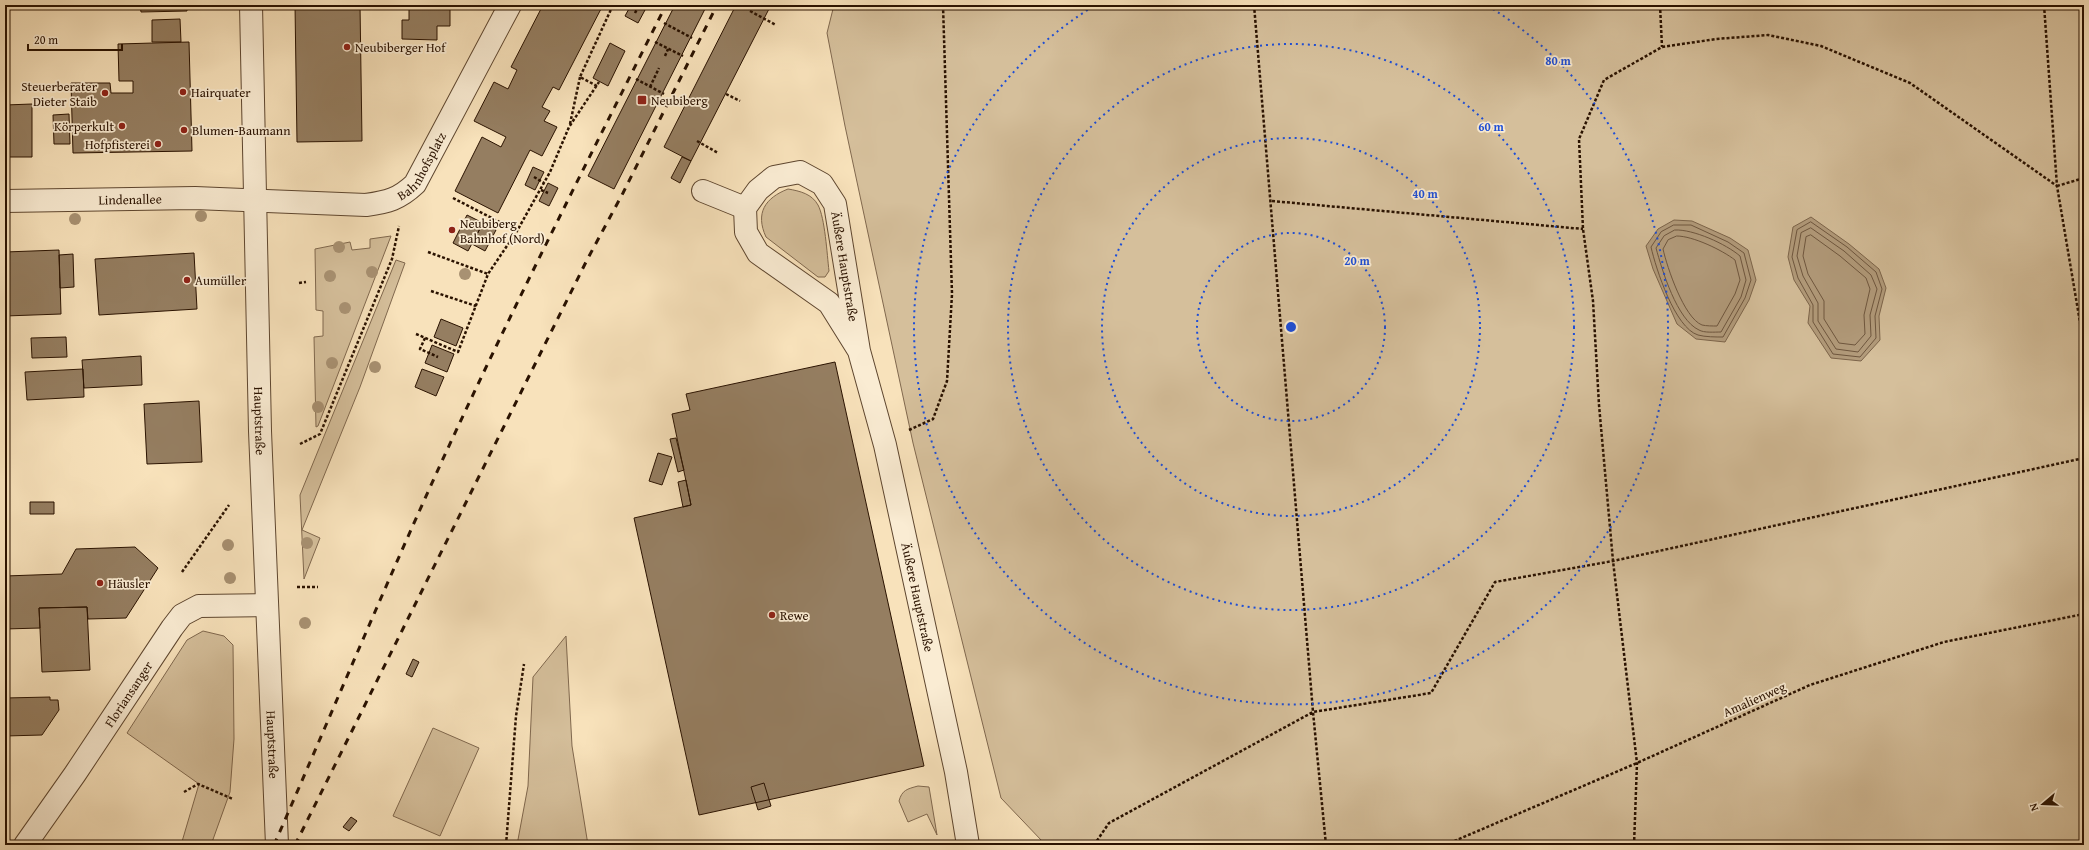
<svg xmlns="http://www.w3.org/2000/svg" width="2089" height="850" font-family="'Gentium Book Plus',serif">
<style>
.green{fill:#d5bf9b;stroke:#80684e}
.water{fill:#b29b7b;stroke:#7c644a}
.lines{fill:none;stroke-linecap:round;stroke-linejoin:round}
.shore{stroke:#6e563e;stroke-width:1}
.building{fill:#957e61;stroke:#2a1200}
.minor-casing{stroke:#5e462f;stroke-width:24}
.path{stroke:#2a1200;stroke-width:2.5;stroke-dasharray:3 2;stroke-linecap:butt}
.minor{stroke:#faecd3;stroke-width:22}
.rail{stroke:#2a1200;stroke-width:3;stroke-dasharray:7 7;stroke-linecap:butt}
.tree{fill:#a89172}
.ring{fill:none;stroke:#1d4ed8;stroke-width:2;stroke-dasharray:2 4}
.poi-dot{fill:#8f2418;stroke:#faecd3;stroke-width:1.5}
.labels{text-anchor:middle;stroke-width:3.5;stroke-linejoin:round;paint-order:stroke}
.poi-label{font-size:13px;fill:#2a1200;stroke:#faecd3;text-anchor:start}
.street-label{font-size:13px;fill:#2a1200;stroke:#faecd3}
.centre{fill:#1d4ed8;stroke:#faecd3;stroke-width:2}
.ring-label{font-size:12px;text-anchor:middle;font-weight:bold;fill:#1d4ed8;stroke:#faecd3;stroke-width:3.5;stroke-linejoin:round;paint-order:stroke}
</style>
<rect width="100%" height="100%" fill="#f8e2bb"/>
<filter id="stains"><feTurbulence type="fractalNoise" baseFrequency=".005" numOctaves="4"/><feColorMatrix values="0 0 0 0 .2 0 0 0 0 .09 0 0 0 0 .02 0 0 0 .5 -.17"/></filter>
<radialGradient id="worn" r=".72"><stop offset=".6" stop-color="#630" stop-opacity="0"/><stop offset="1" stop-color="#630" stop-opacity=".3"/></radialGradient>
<path class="green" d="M 834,5 L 2084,5 L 2084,845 L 1042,845 L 1042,841 L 1001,798 L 913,443 L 845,126 L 827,33 Z
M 788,189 C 800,191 812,194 818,205 C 825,218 827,254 829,271 L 825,277 L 818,277 L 766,237 C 755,213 765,198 788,189 Z
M 391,236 L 318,426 L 316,427 L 314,337 L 323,336 L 323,311 L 316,310 L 315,249 L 350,242 L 352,250 L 370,248 L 370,239 Z
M 396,260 L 405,263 L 360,387 L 302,530 L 320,538 L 304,579 L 300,495 Z
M 203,631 L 224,636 L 233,645 L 234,739 L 230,792 L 211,845 L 181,845 L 199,784 L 127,733 L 187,640 Z
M 566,636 L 572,746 L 588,845 L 517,845 L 528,786 L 533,677 Z
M 433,728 L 479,748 L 440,836 L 393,816 Z
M 918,786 L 929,787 L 937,835 L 927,814 L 908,822 L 899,801 C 902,790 907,789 918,786 Z"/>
<path class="water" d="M 1811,217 L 1849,244 L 1879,269 L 1886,288 L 1879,316 L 1880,340 L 1861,361 L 1831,358 L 1808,323 L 1810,306 L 1794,280 L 1788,257 L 1793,227 Z
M 1674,220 L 1692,221 L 1730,238 L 1748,250 L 1756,280 L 1749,300 L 1725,342 L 1696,339 L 1677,324 L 1653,269 L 1646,246 L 1658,229 Z"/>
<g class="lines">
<path class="shore" d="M 1811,222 L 1847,247 L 1876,272 L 1882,289 L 1875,316 L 1876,338 L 1860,357 L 1833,354 L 1813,322 L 1813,305 L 1798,278 L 1792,257 L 1797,230 Z
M 1674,225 L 1691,225 L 1728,242 L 1744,253 L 1751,280 L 1745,298 L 1723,337 C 1716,337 1705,337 1698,335 C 1675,328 1656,269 1651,247 L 1661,232 Z
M 1811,228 L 1844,251 L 1871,275 L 1877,289 L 1870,315 L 1871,336 L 1858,352 L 1836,349 L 1818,321 L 1818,303 L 1803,276 L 1797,256 L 1801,233 Z
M 1675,230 C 1693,229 1726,244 1740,256 L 1746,280 L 1741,297 L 1721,332 C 1714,332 1704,333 1699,330 C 1677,320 1662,270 1656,248 L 1664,236 Z
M 1811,235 L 1840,256 L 1866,278 L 1870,289 L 1864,315 L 1865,334 L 1855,345 L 1839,343 L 1824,319 L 1824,301 L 1808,274 L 1803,256 L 1806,237 Z
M 1677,236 C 1693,236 1722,250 1735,260 L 1740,280 L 1735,294 L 1717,326 C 1713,326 1706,326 1702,325 C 1684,318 1667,267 1663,249 L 1668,240 Z"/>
</g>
<path class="building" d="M 140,5 L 187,5 L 187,11 L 141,12 Z
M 295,5 L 360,5 L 362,141 L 297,142 Z
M 409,5 L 450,5 L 450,26 L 437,26 L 437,40 L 402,39 L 402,20 L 409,20 Z
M 543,5 L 603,5 L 559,90 L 553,87 L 542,107 L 550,111 L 544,121 L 557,127 L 542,156 L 530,150 L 498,213 L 455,191 L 482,137 L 501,147 L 506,137 L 474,121 L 494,82 L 508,89 L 517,70 L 511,67 Z
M 631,5 L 645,10 L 638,23 L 625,16 Z
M 675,5 L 707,5 L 614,189 L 588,176 Z
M 736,5 L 771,5 L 691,161 L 664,147 Z
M 180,19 L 181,42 L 152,42 L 152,20 Z
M 189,42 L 192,151 L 73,153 L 71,83 L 110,83 L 111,93 L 133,93 L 133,81 L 119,81 L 118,44 Z
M 610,43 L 625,51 L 608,86 L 593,78 Z
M 32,104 L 32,157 L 5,157 L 5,105 Z
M 69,114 L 70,144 L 54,144 L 53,115 Z
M 682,157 L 691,161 L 680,183 L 671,178 Z
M 533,167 L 544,172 L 535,190 L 525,185 Z
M 548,183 L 558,188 L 549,206 L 539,201 Z
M 467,215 L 483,223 L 468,251 L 453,243 Z
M 483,223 L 496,230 L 485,251 L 472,244 Z
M 59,250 L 61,314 L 5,316 L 5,252 Z
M 194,253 L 197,309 L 99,315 L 95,259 Z
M 73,254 L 74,287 L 60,288 L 59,255 Z
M 441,319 L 463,328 L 456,346 L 434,337 Z
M 66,337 L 67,357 L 32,358 L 31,338 Z
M 432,345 L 454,354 L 447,372 L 425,363 Z
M 141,356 L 142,385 L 84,388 L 82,360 Z
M 835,362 L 924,766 L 699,815 L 634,518 L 691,505 L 672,414 L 690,410 L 686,394 Z
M 83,369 L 84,397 L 27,400 L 25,372 Z
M 422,369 L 444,377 L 436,396 L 415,387 Z
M 199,401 L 202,462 L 147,464 L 144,404 Z
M 676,438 L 684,470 L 678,472 L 670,439 Z
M 658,453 L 672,457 L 662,485 L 649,481 Z
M 686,480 L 691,505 L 683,507 L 678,482 Z
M 30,502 L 54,502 L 54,514 L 30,514 Z
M 135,547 L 158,568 L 126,618 L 88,619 L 87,607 L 39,608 L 40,628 L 5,629 L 5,576 L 62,574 L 76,549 Z
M 87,607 L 90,670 L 42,672 L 39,608 Z
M 413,659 L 419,662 L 412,677 L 406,674 Z
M 50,697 L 50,700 L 58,700 L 59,710 L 42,735 L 5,736 L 5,698 Z
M 764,783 L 771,806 L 758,810 L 751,787 Z
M 351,817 L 357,821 L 349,831 L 343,827 Z"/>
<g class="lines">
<g class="minor-casing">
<g id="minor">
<path id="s1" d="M 251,5 L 260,431 L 277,845"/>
<path d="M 703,191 L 745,208"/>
<path id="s2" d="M 5,201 L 195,198 L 366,205 C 388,202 399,199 415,184 L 510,5"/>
<path id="s3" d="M 859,351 L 829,303 L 758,253 L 746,232 L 745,208 L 758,190 L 774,177 L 800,172 L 822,184 L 835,204 L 859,351 L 885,445 L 956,772 L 968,845"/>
<path id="s4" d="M 25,845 L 75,774 L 172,628 L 182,615 L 199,606 L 267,605"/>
</g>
</g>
<path class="path" d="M 1254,5 L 1313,712 L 1326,845
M 1660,5 L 1662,47
M 2044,5 L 2057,186 L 2084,346
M 750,11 L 776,25
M 635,13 L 639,5
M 664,23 L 692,38
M 655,42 L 683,56
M 665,56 L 668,49
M 636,79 L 664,94
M 597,86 L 580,77 L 613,5
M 650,87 L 659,68
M 726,94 L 740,101
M 570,124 L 580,77
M 697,141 L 718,153
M 534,177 L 544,183
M 2057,186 L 2084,178
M 541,190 L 548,193
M 453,198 L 517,231 L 550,172 L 569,127 L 599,82
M 1272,201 L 1583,229
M 428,252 L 488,274
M 299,283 L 306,282
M 431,291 L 476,306
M 416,334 L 458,352 L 488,274 L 517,231
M 425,338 L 420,349 L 438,357
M 909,430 L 933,419 L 947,381 L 952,294 L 943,5
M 300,444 L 320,434 L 392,259 L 399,226
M 182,572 L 229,505
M 297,587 L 318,587
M 184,792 L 198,784 L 233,799
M 506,845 L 516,716 L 524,664
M 1094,845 L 1109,823 L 1313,712 L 1431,693 L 1495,582 L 1613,561 L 2084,458
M 1445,845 L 1637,763 L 1810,685 L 1944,642 L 2084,614
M 1634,845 L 1637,763 L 1613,561 L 1599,405 L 1593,301 L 1583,229 L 1579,139 L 1604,80 L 1662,47 L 1716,39 L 1768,35 L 1821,46 L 1910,83 L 2057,186"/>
<use href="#minor" class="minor"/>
<path class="rail" d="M 274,845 C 330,717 384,588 442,461 C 513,307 590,156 666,5
M 295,845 L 587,260 L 623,193 L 717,5"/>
</g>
<g class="tree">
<circle cx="201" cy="216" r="6"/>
<circle cx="75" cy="219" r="6"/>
<circle cx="339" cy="247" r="6"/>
<circle cx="372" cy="272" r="6"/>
<circle cx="465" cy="274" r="6"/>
<circle cx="330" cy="276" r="6"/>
<circle cx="345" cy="308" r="6"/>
<circle cx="332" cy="363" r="6"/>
<circle cx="375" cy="367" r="6"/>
<circle cx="318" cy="407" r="6"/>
<circle cx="307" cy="543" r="6"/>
<circle cx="228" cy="545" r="6"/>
<circle cx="230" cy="578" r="6"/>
<circle cx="305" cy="623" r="6"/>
</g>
<g class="ring">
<circle cx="1291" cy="327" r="94"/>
<circle cx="1291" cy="327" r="189"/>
<circle cx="1291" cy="327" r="283"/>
<path d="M1488 6A377 377 0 1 1 1094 6"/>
</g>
<g class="poi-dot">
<circle cx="347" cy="47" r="4"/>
<circle cx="183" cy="92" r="4"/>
<circle cx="105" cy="93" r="4"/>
<rect x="637" y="95" width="10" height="10" rx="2"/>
<circle cx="122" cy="126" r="4"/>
<circle cx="184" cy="130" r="4"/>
<circle cx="158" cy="144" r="4"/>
<circle cx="452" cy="230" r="4"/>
<circle cx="187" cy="280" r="4"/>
<circle cx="100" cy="583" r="4"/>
<circle cx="772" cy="615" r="4"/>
</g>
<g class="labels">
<g class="poi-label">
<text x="355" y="52">Neubiberger Hof</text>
<text x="97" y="91" text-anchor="end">Steuerberater<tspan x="97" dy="15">Dieter Staib</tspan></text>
<text x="191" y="97">Hairquater</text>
<text x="651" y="105">Neubiberg</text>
<text x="114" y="131" text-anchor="end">Körperkult</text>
<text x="192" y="135">Blumen-Baumann</text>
<text x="150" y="149" text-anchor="end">Hofpfisterei</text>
<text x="460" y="228">Neubiberg<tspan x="460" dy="15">Bahnhof (Nord)</tspan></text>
<text x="195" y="285">Aumüller</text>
<text x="108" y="588">Häusler</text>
<text x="780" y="620">Rewe</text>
</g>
<g class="street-label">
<text dy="5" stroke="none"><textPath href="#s2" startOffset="434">Bahnhofsplatz</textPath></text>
<text dy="5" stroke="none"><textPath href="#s2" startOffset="125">Lindenallee</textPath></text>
<text dy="5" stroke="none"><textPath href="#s3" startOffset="373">Äußere Hauptstraße</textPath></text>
<text dy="5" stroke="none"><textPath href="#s1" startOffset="416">Hauptstraße</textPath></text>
<text dy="5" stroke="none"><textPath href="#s3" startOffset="712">Äußere Hauptstraße</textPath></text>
<text dy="5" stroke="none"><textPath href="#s4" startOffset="183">Floriansanger</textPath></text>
<text transform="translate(1754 699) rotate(-24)" y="5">Amalienweg</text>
<text dy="5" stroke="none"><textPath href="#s1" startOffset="740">Hauptstraße</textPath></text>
</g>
</g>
<circle cx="1291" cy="327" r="6" class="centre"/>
<g class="ring-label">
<text x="1558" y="65">80 m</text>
<text x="1491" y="131">60 m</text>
<text x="1425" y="198">40 m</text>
<text x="1357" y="265">20 m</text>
</g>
<rect width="2089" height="850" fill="none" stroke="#f8e2bb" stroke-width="20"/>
<rect x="6" y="6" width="2077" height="838" fill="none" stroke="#2a1200" stroke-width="2"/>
<rect x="10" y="10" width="2069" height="830" fill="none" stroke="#2a1200"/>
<g transform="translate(2043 804) rotate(251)" stroke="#faecd3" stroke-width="3" paint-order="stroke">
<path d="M0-3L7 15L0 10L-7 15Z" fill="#2a1200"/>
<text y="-6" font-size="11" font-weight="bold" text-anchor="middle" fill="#2a1200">N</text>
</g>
<path d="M28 44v6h94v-6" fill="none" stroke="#2a1200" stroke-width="2"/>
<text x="34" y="44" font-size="12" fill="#2a1200" stroke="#faecd3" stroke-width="3" paint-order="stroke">20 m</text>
<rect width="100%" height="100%" filter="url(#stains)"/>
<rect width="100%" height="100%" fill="url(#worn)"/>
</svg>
